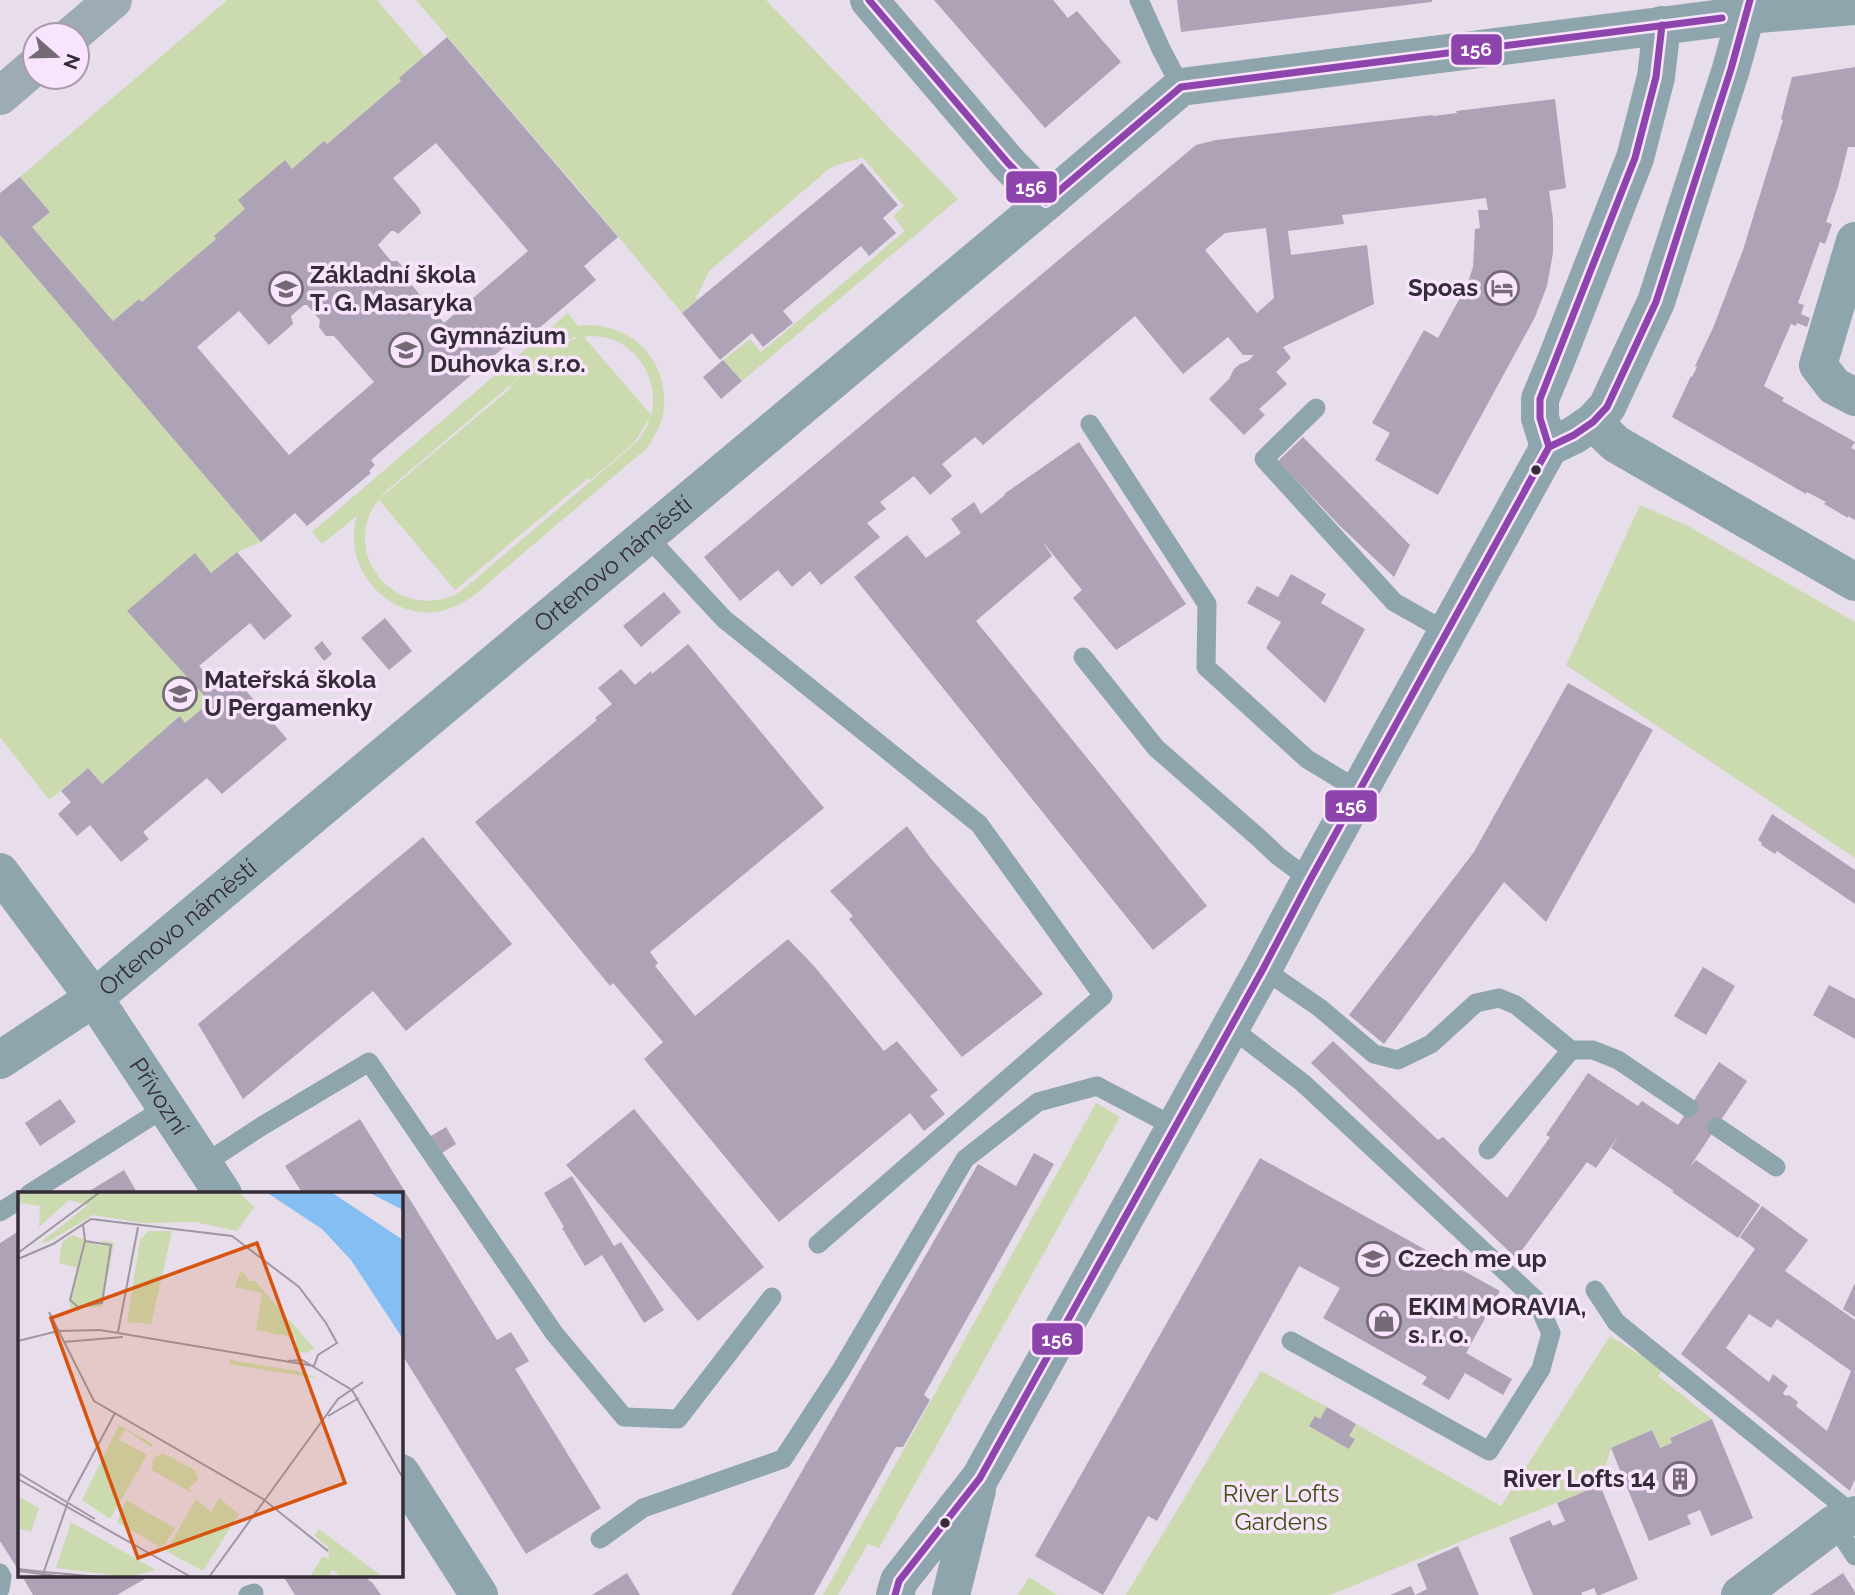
<svg xmlns="http://www.w3.org/2000/svg" width="1855" height="1595" font-family="Raleway,sans-serif">
<style>
.green{fill:#ccdbaf;fill-rule:evenodd}
.building{fill:#aea2b7;fill-rule:evenodd}
.lines{fill:none;stroke-linecap:round;stroke-linejoin:round}
.service{stroke:#8fa5ae;stroke-width:19}
.minor{stroke:#8fa5ae;stroke-width:38}
.secondary{stroke:#9cabb5;stroke-width:38}
.bus-1-casing{stroke:#f9e4fd;stroke-width:12}
.bus-1{stroke:#8e44ad;stroke-width:7}
.bus-dot{fill:#342c36;stroke:#f9e4fd;stroke-width:2.5}
.labels{text-anchor:middle;stroke-width:7;stroke-linejoin:round;paint-order:stroke}
.poi-label{font-size:24px;font-weight:bold;fill:#342c36;stroke:#f9e4fd;text-anchor:start}
.street-label{font-size:24px;fill:#342c36;stroke:#f9e4fd}
.park-label{font-size:24px;fill:#3a5009;stroke:#f9e4fd}
.inset-road{fill:none;stroke:#a096a2;stroke-width:2}
.view{fill:#d65410;fill-opacity:0.15;stroke:#d65410;stroke-width:3.5}
.inset-edge{fill:none;stroke:#342c36;stroke-width:3.5}
.line-badge{stroke:#f9e4fd;stroke-width:2.5}
.badge-label{font-size:19px;text-anchor:middle;font-weight:bold;fill:#fff}
</style>
<rect width="100%" height="100%" fill="#e8ddea"/>
<path class="green" d="M 227,0 L 377,0 L 425,56 L 399,78 L 401,81 L 327,144 L 324,141 L 292,169 L 285,161 L 238,200 L 245,209 L 214,236 L 216,239 L 142,302 L 139,299 L 113,321 L 32,227 L 50,212 L 20,177 Z
M 416,0 L 766,0 L 958,199 L 742,381 L 723,360 L 750,339 L 761,352 L 905,231 L 893,216 L 904,206 L 862,157 C 852,163 842,161 829,169 L 709,271 L 698,294 L 695,297 L 698,299 L 682,313 L 585,197 Z
M 0,235 L 261,542 L 237,552 L 211,573 L 195,554 L 128,611 L 210,702 L 185,723 L 180,717 L 102,784 L 88,768 L 49,800 L 0,737 Z
M 568,313 L 578,326 C 627,320 668,356 664,408 C 663,423 655,435 647,448 L 472,597 C 468,599 463,603 458,605 C 415,627 366,597 356,554 C 353,542 353,527 357,516 L 322,544 L 312,532 ZM 591,336 C 597,336 603,337 608,338 C 640,347 660,384 651,415 L 584,337 ZM 579,337 L 554,348 L 510,386 L 511,388 L 379,499 L 385,492 L 557,345 L 573,338 ZM 649,419 L 648,425 L 638,441 L 466,587 C 461,590 457,594 452,596 C 409,614 363,580 365,535 C 366,522 370,509 379,500 L 455,590 L 588,478 L 590,480 L 634,443 Z
M 1640,505 L 1688,526 L 1855,622 L 1855,858 L 1566,665 Z
M 1096,1103 L 1120,1117 L 879,1548 L 868,1544 L 838,1595 L 823,1595 Z
M 1610,1336 L 1663,1369 L 1658,1376 L 1712,1419 L 1670,1437 L 1672,1443 L 1660,1448 L 1652,1430 L 1611,1448 L 1600,1485 L 1330,1595 L 1126,1595 L 1261,1371 L 1327,1407 L 1320,1419 L 1315,1416 L 1310,1426 L 1349,1448 L 1355,1439 L 1349,1436 L 1356,1424 L 1501,1506 Z
M 1029,1577 L 1057,1595 L 1018,1595 Z"/>
<path class="building" d="M 934,0 L 1053,0 L 1068,18 L 1077,11 L 1121,62 L 1045,128 Z
M 1177,0 L 1432,0 L 1432,2 L 1181,32 Z
M 447,37 L 618,237 L 584,266 L 596,280 L 532,334 L 531,332 L 524,338 L 521,333 L 371,460 L 375,465 L 369,471 L 371,473 L 307,526 L 295,513 L 261,542 L 0,235 L 0,193 L 20,177 L 50,212 L 32,227 L 113,321 L 139,299 L 142,302 L 216,239 L 214,236 L 245,209 L 238,200 L 285,160 L 292,169 L 324,141 L 327,144 L 401,81 L 399,78 ZM 436,143 L 528,251 L 444,323 L 404,276 L 405,269 L 397,261 L 391,261 L 378,245 L 391,231 L 394,231 L 398,234 L 421,213 L 419,208 L 393,178 ZM 304,305 L 307,305 L 320,320 L 319,327 L 326,336 L 334,336 L 374,382 L 289,455 L 197,347 L 239,311 L 269,345 L 293,324 L 291,316 Z
M 1855,67 L 1855,147 L 1848,147 L 1838,187 L 1826,222 L 1832,224 L 1825,244 L 1820,242 L 1798,303 L 1804,305 L 1801,314 L 1810,318 L 1807,327 L 1797,323 L 1796,326 L 1791,324 L 1764,386 L 1784,398 L 1782,401 L 1855,442 L 1851,448 L 1855,450 L 1855,520 L 1848,516 L 1848,518 L 1824,504 L 1826,502 L 1807,492 L 1806,494 L 1672,417 L 1691,376 L 1692,377 L 1697,367 L 1695,366 L 1713,328 L 1743,250 L 1783,120 L 1781,119 L 1792,77 Z
M 1555,99 L 1566,188 L 1549,191 L 1553,219 L 1553,253 L 1547,286 L 1535,317 L 1438,495 L 1375,460 L 1390,433 L 1372,423 L 1424,330 L 1438,338 L 1467,285 L 1473,267 L 1475,229 L 1480,228 L 1478,210 L 1488,210 L 1486,198 L 1342,215 L 1344,224 L 1288,231 L 1291,255 L 1367,245 L 1374,304 L 1283,347 L 1291,358 L 1276,372 L 1287,384 L 1259,409 L 1265,415 L 1244,435 L 1209,399 L 1229,379 L 1234,369 L 1240,364 L 1248,361 L 1254,355 L 1243,355 L 1228,337 L 1183,374 L 1135,316 L 983,445 L 975,437 L 942,464 L 952,476 L 930,495 L 914,476 L 880,502 L 886,509 L 867,523 L 880,537 L 821,585 L 810,571 L 792,587 L 778,570 L 740,601 L 704,557 L 1196,145 L 1216,140 L 1433,115 L 1433,116 L 1457,113 L 1456,111 ZM 1266,228 L 1274,298 L 1257,313 L 1205,250 L 1225,233 Z
M 862,163 L 898,205 L 883,218 L 896,233 L 869,256 L 861,246 L 783,311 L 793,323 L 763,347 L 752,333 L 720,360 L 682,313 Z
M 723,360 L 742,381 L 721,399 L 703,377 Z
M 1303,437 L 1410,545 L 1394,577 L 1339,525 L 1278,461 Z
M 1079,442 L 1186,604 L 1116,650 L 1073,598 L 1082,590 L 1042,541 L 1052,556 L 976,621 L 1207,906 L 1153,950 L 854,577 L 907,535 L 926,558 L 961,533 L 951,519 L 974,502 L 981,514 L 1005,495 L 1004,494 Z
M 237,552 L 292,616 L 264,640 L 250,623 L 199,666 L 222,692 L 236,679 L 287,739 L 222,794 L 207,778 L 143,832 L 149,839 L 121,862 L 90,825 L 77,836 L 58,814 L 71,802 L 61,791 L 88,768 L 102,784 L 180,716 L 185,723 L 210,702 L 127,611 L 195,553 L 211,573 Z
M 1291,574 L 1326,594 L 1321,603 L 1365,629 L 1325,703 L 1266,648 L 1281,622 L 1247,603 L 1257,586 L 1278,597 Z
M 664,592 L 681,612 L 641,647 L 623,626 Z
M 385,618 L 412,651 L 389,670 L 361,638 Z
M 322,641 L 332,654 L 324,661 L 314,648 Z
M 688,644 L 824,808 L 650,952 L 658,963 L 655,966 L 695,1016 L 788,939 L 814,966 L 884,1051 L 897,1041 L 938,1090 L 930,1096 L 945,1114 L 924,1131 L 910,1113 L 779,1222 L 644,1059 L 663,1042 L 613,983 L 610,986 L 475,822 L 597,720 L 595,718 L 612,704 L 598,688 L 621,669 L 635,685 L 651,671 L 652,674 Z
M 1568,683 L 1653,730 L 1546,922 L 1504,882 L 1384,1044 L 1349,1015 L 1474,852 Z
M 1772,814 L 1855,870 L 1855,904 L 1777,851 L 1775,854 L 1761,845 L 1762,843 L 1758,840 Z
M 907,826 L 929,856 L 1043,994 L 962,1057 L 849,919 L 853,916 L 830,891 Z
M 423,837 L 512,944 L 406,1031 L 373,991 L 243,1099 L 198,1024 Z
M 1703,967 L 1735,986 L 1706,1035 L 1674,1016 Z
M 1829,985 L 1855,999 L 1855,1039 L 1813,1015 Z
M 1333,1041 L 1438,1140 L 1443,1137 L 1507,1198 L 1550,1137 L 1546,1135 L 1588,1073 L 1638,1106 L 1642,1101 L 1678,1125 L 1719,1062 L 1747,1081 L 1689,1168 L 1696,1160 L 1760,1205 L 1738,1238 L 1672,1192 L 1674,1191 L 1611,1148 L 1619,1135 L 1596,1168 L 1587,1162 L 1516,1258 L 1311,1063 Z
M 60,1099 L 76,1122 L 40,1146 L 25,1123 Z
M 634,1109 L 764,1267 L 698,1321 L 566,1165 Z
M 360,1119 L 497,1340 L 511,1332 L 529,1361 L 515,1369 L 601,1508 L 526,1554 L 401,1353 L 401,1194 L 303,1194 L 285,1166 Z
M 446,1127 L 456,1144 L 442,1153 L 431,1136 Z
M 1034,1153 L 1054,1164 L 924,1395 L 930,1400 L 903,1447 L 896,1447 L 814,1595 L 731,1595 L 978,1164 L 1016,1186 Z
M 1260,1158 L 1500,1291 L 1466,1353 L 1512,1379 L 1503,1395 L 1465,1373 L 1449,1400 L 1422,1384 L 1427,1377 L 1323,1318 L 1340,1288 L 1299,1266 L 1157,1521 L 1148,1516 L 1103,1595 L 1035,1556 Z
M 124,1170 L 138,1194 L 83,1194 L 91,1190 Z
M 572,1176 L 614,1246 L 621,1242 L 664,1310 L 644,1323 L 602,1255 L 585,1266 L 562,1228 L 564,1227 L 544,1193 Z
M 1762,1206 L 1808,1240 L 1785,1271 L 1855,1320 L 1855,1479 L 1850,1491 L 1681,1354 L 1755,1249 L 1740,1237 ZM 1749,1314 L 1771,1328 L 1777,1319 L 1851,1371 L 1827,1431 L 1796,1406 L 1798,1402 L 1789,1395 L 1786,1396 L 1783,1393 L 1788,1386 L 1773,1374 L 1769,1382 L 1726,1348 Z
M 19,1231 L 19,1571 L 0,1541 L 0,1243 Z
M 1855,1283 L 1855,1317 L 1843,1309 Z
M 1327,1407 L 1356,1424 L 1349,1436 L 1355,1439 L 1349,1449 L 1309,1426 L 1315,1416 L 1320,1419 Z
M 1712,1419 L 1753,1518 L 1711,1536 L 1700,1510 L 1687,1515 L 1691,1524 L 1649,1541 L 1611,1448 L 1652,1430 L 1660,1448 L 1672,1443 L 1670,1438 Z
M 1600,1485 L 1638,1579 L 1600,1595 L 1597,1595 L 1594,1588 L 1581,1593 L 1582,1595 L 1533,1595 L 1509,1538 L 1550,1520 L 1553,1526 L 1565,1521 L 1557,1503 Z
M 1458,1546 L 1479,1595 L 1390,1595 L 1411,1586 L 1415,1595 L 1427,1589 L 1417,1564 Z
M 627,1573 L 640,1595 L 592,1595 Z
M 1843,1573 L 1855,1592 L 1855,1595 L 1810,1595 Z
M 22,1576 L 150,1576 L 117,1595 L 33,1595 Z
M 283,1576 L 369,1576 L 367,1577 L 369,1579 L 368,1580 L 372,1582 L 381,1595 L 295,1595 Z"/>
<g class="lines">
<path class="service" d="M 1139,0 L 1161,49 L 1181,87
M 1316,408 L 1264,459 L 1394,602 L 1447,632
M 1090,424 L 1207,604 L 1206,667 L 1307,759 L 1360,791
M 647,536 L 724,619 L 979,824 L 1103,996 L 818,1244
M 1083,657 L 1156,748 L 1259,838 L 1278,856 L 1310,880
M 1263,969 L 1320,1008 L 1374,1054 L 1398,1060 L 1431,1044 L 1476,1003 L 1499,998 L 1516,1005 L 1571,1050 L 1593,1050 L 1618,1060 L 1689,1108
M 1230,1027 L 1303,1083 L 1536,1300 L 1551,1333 L 1541,1369 L 1489,1451 L 1291,1341
M 1717,1127 L 1776,1167
M 1488,1150 L 1571,1050
M 204,1164 L 262,1126 L 369,1062 L 554,1333 L 624,1417 L 678,1419 L 772,1297
M 29,1194 L 166,1107
M 0,1212 L 19,1200
M 1595,1290 L 1616,1322 L 1854,1515
M 1834,1524 L 1855,1556
M 600,1539 L 643,1508 L 783,1459 L 841,1370 L 965,1159 L 1038,1102 L 1097,1086 L 1175,1127
M 0,1573 L 2,1577 L 0,1589
M 248,1595 L 254,1593"/>
<g class="minor">
<path d="M 869,0 L 1007,162 L 1046,202"/>
<path d="M 1855,241 L 1818,365 L 1834,386 L 1855,397"/>
<path d="M 1593,422 L 1616,444 L 1855,582"/>
<path d="M 1549,447 L 1540,418 L 1540,399 L 1557,358 L 1635,158 L 1656,77 L 1662,25"/>
<path id="s1" d="M 0,872 L 94,998 L 223,1194"/>
<path id="s2" d="M 0,1060 L 94,998 L 1046,202 L 1181,87 L 1747,15 L 1855,6"/>
<path d="M 401,1473 L 479,1595"/>
<path d="M 895,1595 L 899,1581 L 980,1478 L 1263,969 L 1310,880 L 1549,447 L 1574,435 L 1593,422 L 1607,407 L 1656,302 L 1731,69 L 1750,0"/>
<path d="M 951,1595 L 977,1490"/>
<path d="M 1740,1595 L 1834,1524 L 1855,1515"/>
</g>
<path class="secondary" d="M 72,35 L 113,0
M 0,96 L 35,66"/>
<g class="bus-1-casing">
<path id="bus-1" d="M 869,0 L 1007,162 L 1046,202 L 1181,87 L 1722,18
M 1525,490 L 1549,447 L 1540,418 L 1540,399 L 1635,158 L 1656,77 L 1662,25
M 895,1595 L 899,1581 L 980,1478 L 1263,969 L 1310,880 L 1549,447 L 1574,435 L 1593,422 L 1607,407 L 1656,302 L 1731,69 L 1750,0"/>
</g>
<use href="#bus-1" class="bus-1"/>
</g>
<defs>
<g id="hotel-ring" transform="scale(1.75)"><circle r="9.5" fill="#f9e4fd" stroke="#736a75" stroke-width="1.5"/><path d="M-6-4.5h1.5V1H6V5H4.5V3h-9V5H-6ZM-4 0a1.8 1.8 0 1 1 3.6 0ZM.5 0V-2.5h3Q6-2.5 6 0Z" fill="#736a75"/></g>
<g id="school-ring" transform="scale(1.75)"><circle r="9.5" fill="#f9e4fd" stroke="#736a75" stroke-width="1.5"/><path d="M0-5L7-2L0 1L-7-2ZM-4 1L0 2.5L4 1V4Q0 6-4 4Z" fill="#736a75"/></g>
<g id="shop-ring" transform="scale(1.75)"><circle r="9.5" fill="#f9e4fd" stroke="#736a75" stroke-width="1.5"/><path d="M-5-2.5h2.3a2.7 3.5 0 0 1 5.4 0H5L5.5 6h-11ZM-1.5-2.5h3a1.5 2.3 0 0 0-3 0Z" fill="#736a75"/></g>
<g id="building-ring" transform="scale(1.75)"><circle r="9.5" fill="#f9e4fd" stroke="#736a75" stroke-width="1.5"/><path d="M-4-6H4V6H1V3H-1V6H-4ZM-2.5-4.3h1.7v1.8h-1.7ZM.8-4.3h1.7v1.8H.8ZM-2.5-1h1.7V.8h-1.7ZM.8-1h1.7V.8H.8Z" fill="#736a75"/></g>
</defs>
<g fill-rule="evenodd">
<use href="#hotel-ring" x="1502" y="288"/>
<use href="#school-ring" x="286" y="289"/>
<use href="#school-ring" x="406" y="350"/>
<use href="#school-ring" x="180" y="694"/>
<use href="#school-ring" x="1373" y="1259"/>
<use href="#shop-ring" x="1384" y="1321"/>
<use href="#building-ring" x="1680" y="1479"/>
</g>
<g class="bus-dot">
<circle cx="1536" cy="470" r="6"/>
<circle cx="945" cy="1523" r="6"/>
</g>
<g class="labels">
<g class="poi-label">
<text x="310" y="283">Základní škola<tspan x="310" dy="28">T. G. Masaryka</tspan></text>
<text x="1478" y="296" text-anchor="end">Spoas</text>
<text x="430" y="344">Gymnázium<tspan x="430" dy="28">Duhovka s.r.o.</tspan></text>
<text x="204" y="688">Mateřská škola<tspan x="204" dy="28">U Pergamenky</tspan></text>
<text x="1398" y="1267">Czech me up</text>
<text x="1408" y="1315">EKIM MORAVIA,<tspan x="1408" dy="28">s. r. o.</tspan></text>
<text x="1656" y="1487" text-anchor="end">River Lofts 14</text>
</g>
<g class="street-label">
<text dy="8" stroke="none"><textPath href="#s2" startOffset="789">Ortenovo náměstí</textPath></text>
<text dy="8" stroke="none"><textPath href="#s2" startOffset="222">Ortenovo náměstí</textPath></text>
<text dy="8" stroke="none"><textPath href="#s1" startOffset="275">Přívozní</textPath></text>
</g>
<g class="park-label">
<text x="1281" y="1502">River Lofts<tspan x="1281" dy="28">Gardens</tspan></text>
</g>
</g>
<g transform="translate(18 1192)">
<rect width="385" height="385" fill="#e8ddea"/>
<path d="M 0,0 L 220,0 L 236,15 L 219,39 L 177,30 L 125,31 L 75,23 L 28,51 L 23,50 L 70,13 L 51,8 L 21,35 L 22,14 L 2,11 L 0,52 ZM 130,39 L 154,39 L 144,84 L 133,132 L 109,130 L 122,48 ZM 54,43 L 84,54 L 85,48 L 96,51 L 84,115 L 53,116 L 51,110 L 59,76 L 41,71 L 44,50 ZM 223,78 L 232,89 L 237,89 L 296,156 L 289,161 L 276,159 L 278,146 L 238,138 L 244,101 L 217,95 ZM 212,168 L 279,179 L 303,187 L 211,172 ZM 101,233 L 135,252 L 133,255 L 108,238 L 100,247 L 129,263 L 92,327 L 64,308 ZM 145,261 L 177,278 L 180,288 L 171,296 L 174,301 L 134,278 L 135,266 ZM 0,304 L 21,316 L 13,340 L 0,336 ZM 201,306 L 221,322 L 185,379 L 148,359 L 178,307 L 193,320 ZM 108,308 L 157,336 L 148,351 L 142,355 L 99,330 ZM 53,330 L 138,378 L 111,385 L 38,376 ZM 301,337 L 365,385 L 318,385 L 320,381 L 314,378 L 310,385 L 292,385 L 304,365 L 311,366 L 310,355 L 296,343 Z" fill="#ccdbaf"/>
<path d="M 248,0 L 313,0 L 385,48 L 385,147 L 333,68 L 304,37 ZM 350,0 L 385,0 L 385,18 Z" fill="#84bef2"/>
<path class="inset-road" d="M 65,32 L 67,49 L 52,108 L 60,115 L 84,111 L 93,53 L 67,49M 0,61 L 82,0M 0,67 L 35,52 L 73,27 L 214,44 L 281,95 L 308,131 L 319,151 L 300,163 L 296,174M 31,120 L 76,209 L 245,307 L 310,359M 100,140 L 120,35M 0,149 L 40,139 L 82,138 L 296,174M 45,150 L 105,145M 270,169 L 284,168 L 334,198 L 385,286M 310,224 L 341,206M 0,281 L 77,327M 0,287 L 173,385M 50,309 L 97,221M 0,377 L 26,380M 0,379 L 48,385M 26,380 L 82,385M 24,385 L 50,310M 191,385 L 320,207 L 345,190"/>
<path class="view" d="M 239,51 L 327,291 L 120,366 L 33,126 Z"/>
<rect width="385" height="385" class="inset-edge"/>
</g>
<g class="line-badge">
<rect x="1450" y="33" width="53" height="33" rx="7" fill="#8e44ad"/>
<rect x="1005" y="170" width="53" height="34" rx="7" fill="#8e44ad"/>
<rect x="1324" y="789" width="54" height="34" rx="7" fill="#8e44ad"/>
<rect x="1031" y="1322" width="53" height="34" rx="7" fill="#8e44ad"/>
</g>
<g class="badge-label">
<text x="1476" y="56">156</text>
<text x="1031" y="194">156</text>
<text x="1351" y="813">156</text>
<text x="1057" y="1346">156</text>
</g>
<g transform="translate(56 56) rotate(110)"><circle r="33" fill="#f9e4fd" stroke="#aa9aad" stroke-width="2"/>
<path d="M0-5L12 26L0 18L-12 26Z" fill="#736a75"/>
<text y="-10" font-size="19" font-weight="bold" text-anchor="middle" fill="#342c36">N</text>
</g>
</svg>
